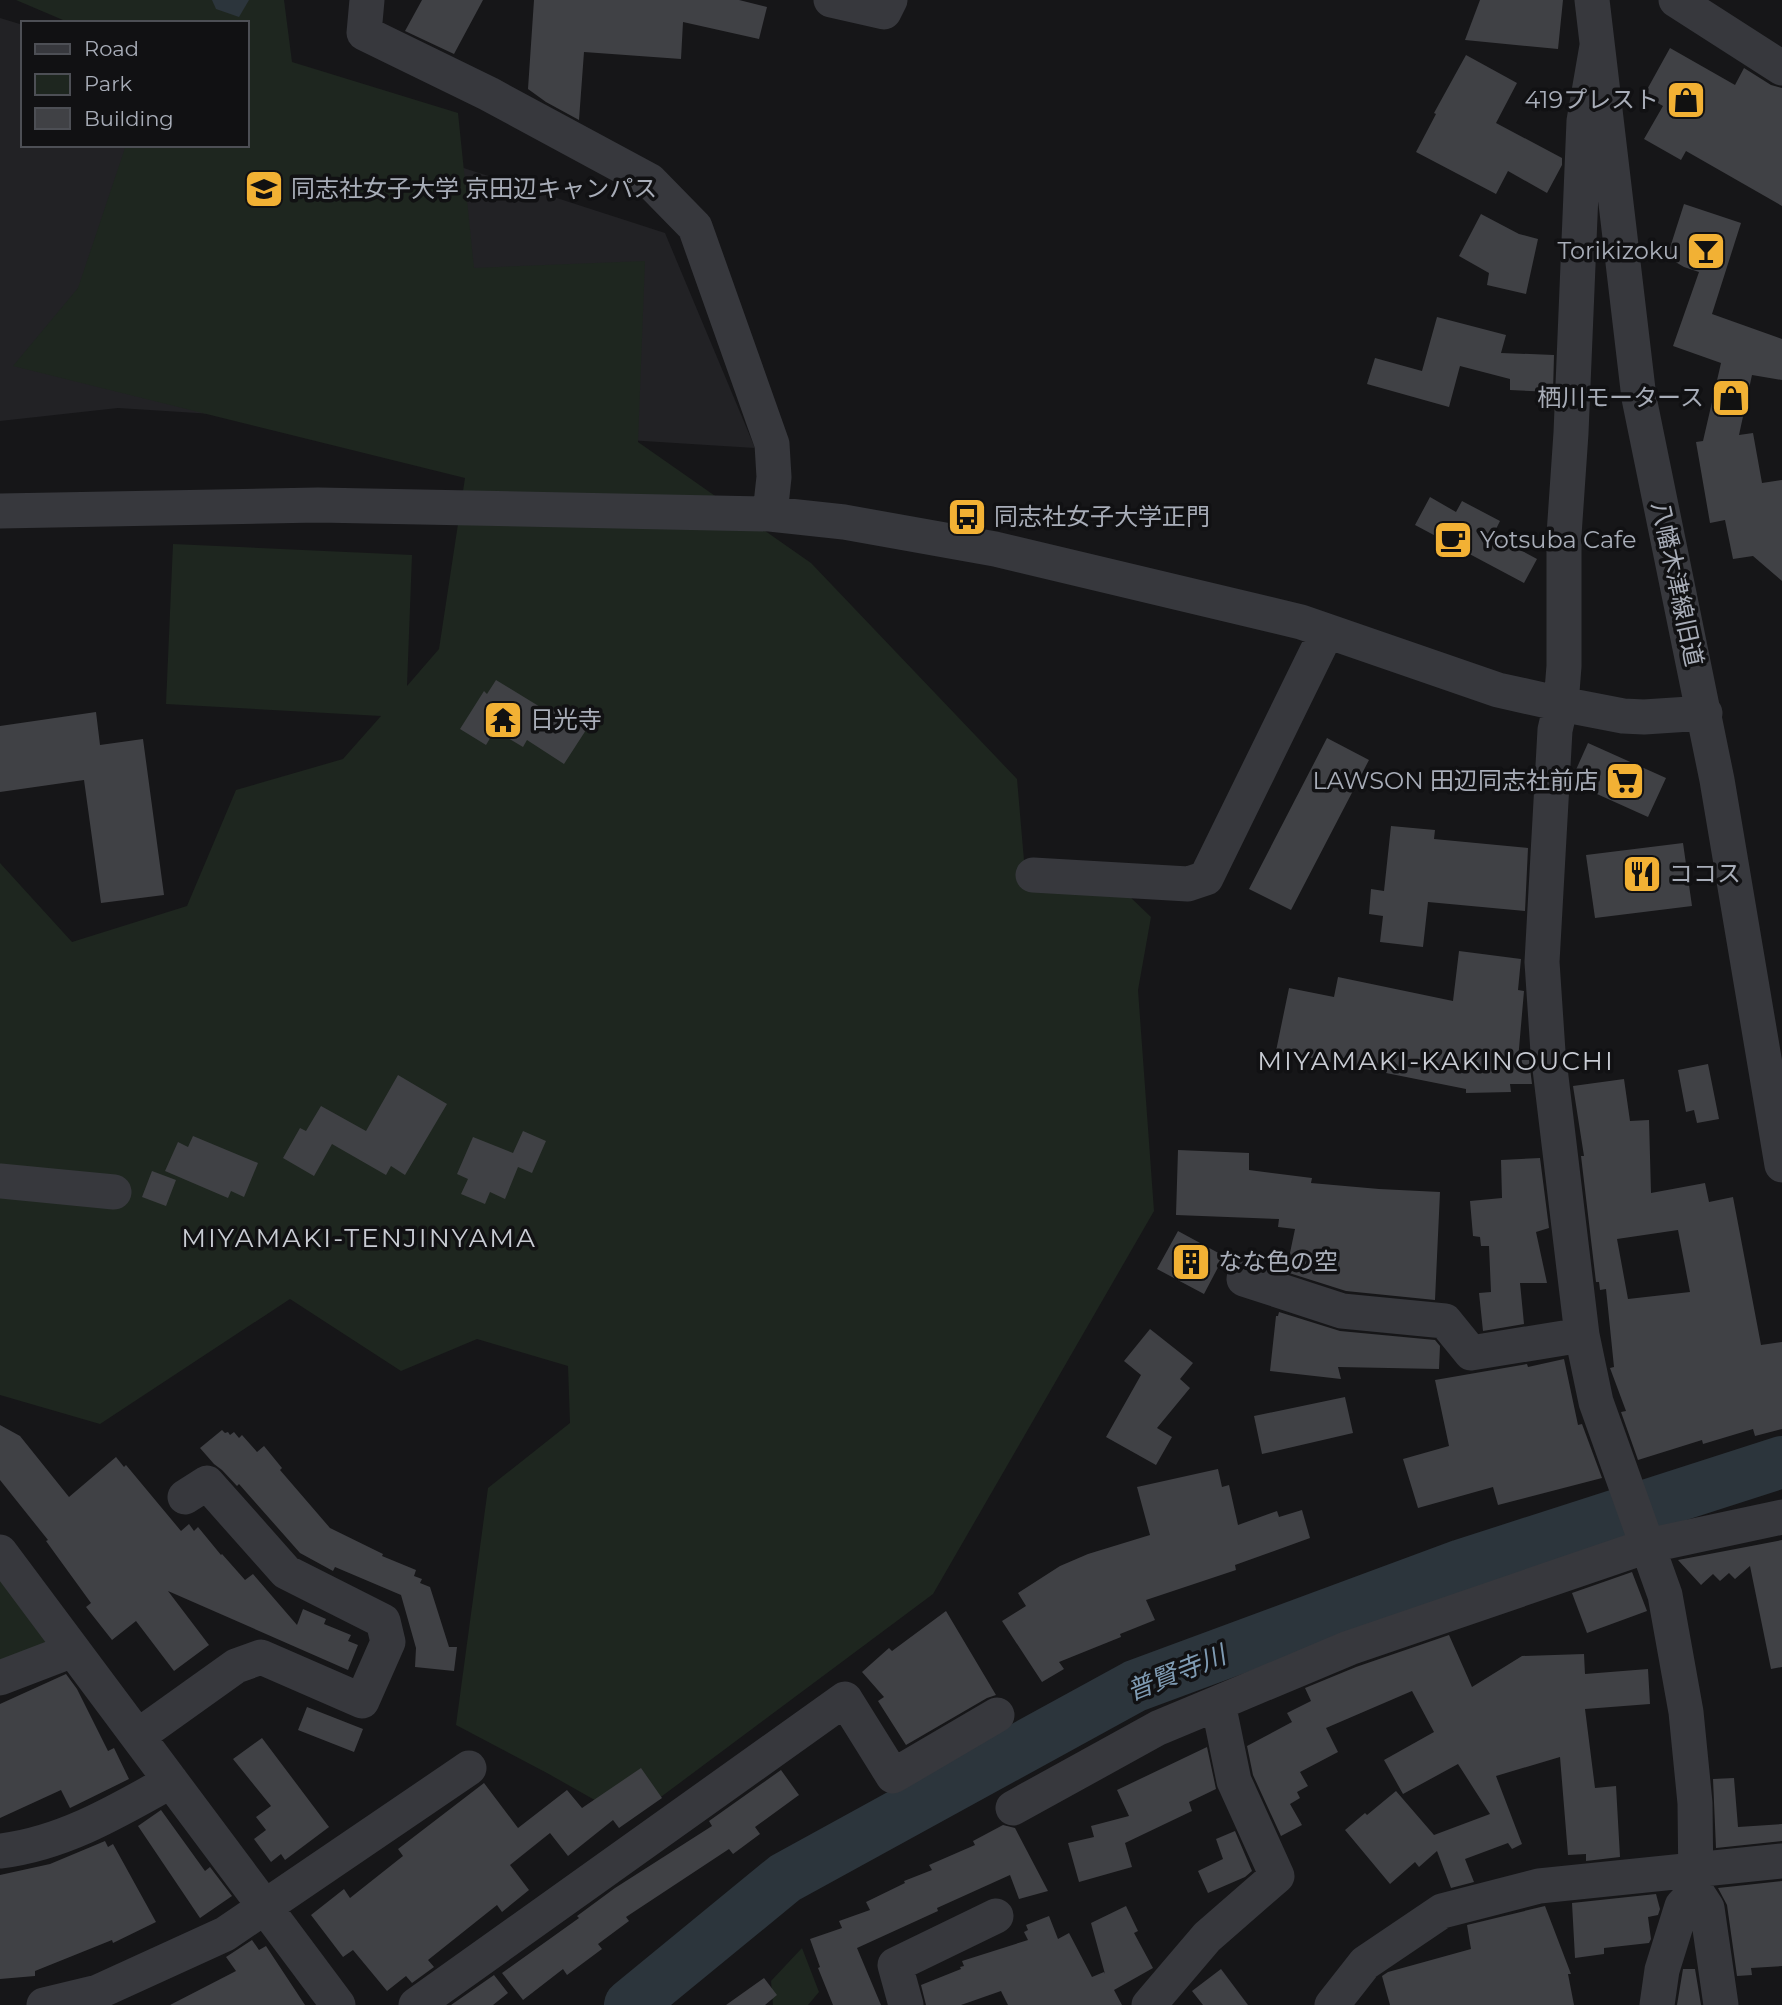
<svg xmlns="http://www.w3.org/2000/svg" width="1782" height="2005" font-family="Montserrat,'Noto Sans JP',sans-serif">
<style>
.built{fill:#222225}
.green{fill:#1e261f}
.water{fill:#2c353c}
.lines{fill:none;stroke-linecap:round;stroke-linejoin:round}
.river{stroke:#2c353c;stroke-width:52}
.building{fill:#404145;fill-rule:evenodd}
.minor{stroke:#37383d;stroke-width:35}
.labels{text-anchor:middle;stroke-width:7;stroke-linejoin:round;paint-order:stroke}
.poi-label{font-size:24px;fill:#a8adb8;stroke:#111113;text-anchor:start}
.street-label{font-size:24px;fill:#a8adb8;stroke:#111113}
.neighbourhood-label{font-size:26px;letter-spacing:2px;fill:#c9ccd4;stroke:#111113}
.water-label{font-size:26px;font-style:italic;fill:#7f9bb3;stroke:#111113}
</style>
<rect width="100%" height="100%" fill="#161618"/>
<path class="built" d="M 0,18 L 23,25 L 23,145 L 247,145 L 247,98 L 665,233 L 755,448 L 118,408 L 0,421 Z"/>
<path class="green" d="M 16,0 L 284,0 L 292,62 L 458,113 L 474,268 L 645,261 L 638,442 L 811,563 L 1017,779 L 1025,872 L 1128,895 L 1151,917 L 1138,990 L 1154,1211 L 933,1594 L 630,1820 L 547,1773 L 456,1725 L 488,1488 L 570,1423 L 568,1366 L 477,1339 L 401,1371 L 290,1299 L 100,1424 L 0,1395 L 0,863 L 72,942 L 187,906 L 236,790 L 343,759 L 381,716 L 166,704 L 173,544 L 412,555 L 407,686 L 439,649 L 465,478 L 13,366 L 78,288 L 126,145 L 247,145 L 247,23 L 70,23 Z
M 0,1557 L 62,1643 L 0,1666 Z
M 802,1948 L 819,1992 L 808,2005 L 773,2005 L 771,1981 Z"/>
<path class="water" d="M 212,0 L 249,0 L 239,17 L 216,9 Z"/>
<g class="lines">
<path class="river" d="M 630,2005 L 785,1878 L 1135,1686 L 1462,1565 L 1782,1462"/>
</g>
<path class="building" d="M 422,0 L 483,0 L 454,54 L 405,31 Z
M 534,0 L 739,0 L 767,7 L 759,39 L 683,22 L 681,59 L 584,52 L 579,120 L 546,102 L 528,89 Z
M 1480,0 L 1563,0 L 1558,49 L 1465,40 Z
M 1670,48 L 1735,85 L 1744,68 L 1771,85 L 1782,88 L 1782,206 L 1686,151 L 1681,160 L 1644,139 L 1663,106 L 1644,95 Z
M 1466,55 L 1517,83 L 1496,123 L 1562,158 L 1562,165 L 1547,193 L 1508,171 L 1496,194 L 1416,152 L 1436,114 L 1434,113 Z
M 1684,204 L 1741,223 L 1712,314 L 1782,339 L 1782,380 L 1752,375 L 1739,435 L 1753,433 L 1762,483 L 1782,480 L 1782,581 L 1753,556 L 1733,559 L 1725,520 L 1710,523 L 1696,442 L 1703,441 L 1721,363 L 1673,346 L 1699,272 L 1684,267 L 1667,257 Z
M 1481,214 L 1519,234 L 1538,239 L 1526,294 L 1487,285 L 1489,273 L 1459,256 Z
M 1437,317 L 1506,335 L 1501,353 L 1554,355 L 1553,392 L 1510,390 L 1510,379 L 1460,366 L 1449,407 L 1367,384 L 1375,358 L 1422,371 Z
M 1430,497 L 1456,512 L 1462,501 L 1500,521 L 1493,535 L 1537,559 L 1524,583 L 1415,525 Z
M 496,680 L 550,713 L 553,709 L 586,730 L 564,764 L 527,740 L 523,747 L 495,730 L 486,745 L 460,729 L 484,691 L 487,694 Z
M 96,712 L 100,745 L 143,739 L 164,895 L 101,903 L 84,780 L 0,792 L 0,726 Z
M 1327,738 L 1369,760 L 1291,910 L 1249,889 Z
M 1588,743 L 1666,778 L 1648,817 L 1577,785 L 1575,772 Z
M 1391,826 L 1435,830 L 1434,839 L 1528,848 L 1525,911 L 1428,902 L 1423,947 L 1380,942 L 1383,916 L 1369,914 L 1371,889 L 1384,891 Z
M 1683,843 L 1692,906 L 1595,918 L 1586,855 Z
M 1459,951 L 1521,959 L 1518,990 L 1524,991 L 1518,1060 L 1529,1060 L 1532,1084 L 1510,1084 L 1511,1092 L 1466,1093 L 1466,1089 L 1276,1051 L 1289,988 L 1334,997 L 1338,977 L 1453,1001 Z
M 1708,1064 L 1719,1119 L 1697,1123 L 1694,1110 L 1686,1112 L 1678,1070 Z
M 398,1075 L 447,1104 L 405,1175 L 391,1166 L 386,1175 L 332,1144 L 314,1176 L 283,1158 L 300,1128 L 306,1131 L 321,1106 L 366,1131 Z
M 1624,1079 L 1630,1121 L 1649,1120 L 1651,1193 L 1705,1183 L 1709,1202 L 1733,1197 L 1761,1345 L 1782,1342 L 1782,1429 L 1755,1436 L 1753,1429 L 1703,1444 L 1702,1440 L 1638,1460 L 1621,1412 L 1626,1411 L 1610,1368 L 1614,1367 L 1606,1289 L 1600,1290 L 1599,1282 L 1596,1282 L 1581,1156 L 1584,1156 L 1573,1086 ZM 1678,1230 L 1690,1292 L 1628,1299 L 1617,1239 Z
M 523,1131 L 546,1141 L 532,1173 L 518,1167 L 505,1199 L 490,1192 L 485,1204 L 461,1194 L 468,1179 L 457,1174 L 473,1137 L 513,1153 Z
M 193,1136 L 258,1163 L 244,1197 L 231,1191 L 228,1198 L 165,1171 L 178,1142 L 188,1147 Z
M 1178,1150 L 1249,1153 L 1249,1170 L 1312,1178 L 1311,1183 L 1379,1189 L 1440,1192 L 1435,1300 L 1346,1291 L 1286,1272 L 1295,1229 L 1278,1227 L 1279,1219 L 1176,1215 Z
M 1540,1158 L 1549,1228 L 1536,1232 L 1547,1283 L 1520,1283 L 1524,1324 L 1483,1331 L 1479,1293 L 1491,1292 L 1489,1246 L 1481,1246 L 1480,1237 L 1473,1236 L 1470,1201 L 1502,1198 L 1501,1160 Z
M 152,1171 L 176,1180 L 166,1206 L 142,1197 Z
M 1178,1231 L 1224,1256 L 1204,1294 L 1157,1269 Z
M 1279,1312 L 1340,1331 L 1435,1340 L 1440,1346 L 1439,1369 L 1338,1367 L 1341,1379 L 1270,1371 L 1276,1316 L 1278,1316 Z
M 1150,1329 L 1193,1363 L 1180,1379 L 1190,1388 L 1157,1428 L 1172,1437 L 1156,1465 L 1106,1437 L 1141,1375 L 1124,1361 Z
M 1564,1359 L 1578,1425 L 1582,1424 L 1602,1478 L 1498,1505 L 1493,1487 L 1418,1508 L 1403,1459 L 1449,1446 L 1435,1380 L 1527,1364 L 1528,1367 Z
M 1345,1397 L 1353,1433 L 1262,1454 L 1254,1416 Z
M 0,1425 L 20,1436 L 69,1497 L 116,1457 L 124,1467 L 126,1465 L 181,1531 L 189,1524 L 194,1531 L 198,1527 L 221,1555 L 222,1554 L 245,1580 L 253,1574 L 297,1625 L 303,1609 L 326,1619 L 324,1624 L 351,1635 L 348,1641 L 358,1645 L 348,1670 L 168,1591 L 209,1645 L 174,1671 L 136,1621 L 112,1640 L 86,1607 L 91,1603 L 46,1541 L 48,1540 L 0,1480 Z
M 222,1430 L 225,1433 L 228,1432 L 230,1435 L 234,1432 L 239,1438 L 242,1435 L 257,1452 L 264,1446 L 282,1468 L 280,1470 L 330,1528 L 383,1554 L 382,1556 L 416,1570 L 414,1576 L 422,1579 L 420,1583 L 430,1587 L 449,1647 L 457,1647 L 454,1671 L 415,1667 L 416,1648 L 401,1595 L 335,1567 L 333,1571 L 300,1553 L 239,1484 L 237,1486 L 222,1470 L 214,1464 L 200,1448 Z
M 1218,1469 L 1222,1487 L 1229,1485 L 1238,1525 L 1277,1511 L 1279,1517 L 1302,1510 L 1310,1538 L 1235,1565 L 1236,1570 L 1146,1600 L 1155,1620 L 1120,1634 L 1121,1637 L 1059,1662 L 1064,1669 L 1042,1682 L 1002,1621 L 1026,1606 L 1018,1593 L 1060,1566 L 1088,1554 L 1150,1535 L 1137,1487 Z
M 1782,1540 L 1782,1667 L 1771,1669 L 1750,1566 L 1735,1579 L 1729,1573 L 1720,1581 L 1713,1574 L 1701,1585 L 1678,1560 Z
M 1632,1572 L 1647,1611 L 1587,1633 L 1572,1593 Z
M 946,1611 L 996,1695 L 987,1698 L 906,1745 L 878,1701 L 884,1697 L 862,1672 L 889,1648 L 892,1651 Z
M 1449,1635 L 1472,1687 L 1522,1656 L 1584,1654 L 1585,1674 L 1648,1669 L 1650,1704 L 1585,1709 L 1595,1788 L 1616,1786 L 1620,1857 L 1586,1861 L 1586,1854 L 1568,1855 L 1560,1757 L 1496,1776 L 1522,1844 L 1512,1849 L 1508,1843 L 1465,1859 L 1474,1882 L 1451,1888 L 1437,1851 L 1419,1867 L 1415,1862 L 1390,1884 L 1345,1830 L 1365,1813 L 1367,1815 L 1396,1791 L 1434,1835 L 1490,1814 L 1458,1764 L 1403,1794 L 1384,1760 L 1434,1732 L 1412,1691 L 1326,1728 L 1338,1752 L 1300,1772 L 1308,1786 L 1297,1792 L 1300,1798 L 1290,1804 L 1302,1825 L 1281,1836 L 1253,1775 L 1247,1746 L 1292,1722 L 1287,1713 L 1311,1701 L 1305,1688 L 1356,1667 Z
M 66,1674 L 77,1689 L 108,1751 L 114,1748 L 129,1779 L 70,1808 L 61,1790 L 0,1818 L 0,1704 Z
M 307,1707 L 363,1729 L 354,1752 L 298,1730 Z
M 262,1738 L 329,1827 L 285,1860 L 281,1854 L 271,1862 L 254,1839 L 266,1830 L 256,1817 L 271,1806 L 233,1759 Z
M 1207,1747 L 1216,1789 L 1189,1802 L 1192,1811 L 1125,1843 L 1132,1867 L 1079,1882 L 1068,1843 L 1094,1837 L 1091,1826 L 1129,1816 L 1117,1790 Z
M 641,1768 L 662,1798 L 619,1828 L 613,1820 L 568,1856 L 550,1833 L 510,1865 L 529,1890 L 502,1912 L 497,1905 L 428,1960 L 434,1967 L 412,1983 L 406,1976 L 387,1991 L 353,1950 L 343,1957 L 311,1915 L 344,1889 L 350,1898 L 403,1856 L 398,1849 L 484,1783 L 518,1828 L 567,1790 L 582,1808 Z
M 781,1770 L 799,1795 L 755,1827 L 760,1834 L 733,1854 L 729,1849 L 626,1917 L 629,1921 L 598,1944 L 602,1949 L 567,1975 L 563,1969 L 523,2000 L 502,1973 L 579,1918 L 577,1916 L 615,1888 L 712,1826 L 709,1821 Z
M 1734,1778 L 1738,1827 L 1782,1824 L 1782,1841 L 1716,1848 L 1713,1779 Z
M 161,1810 L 205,1871 L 210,1867 L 232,1896 L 200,1918 L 138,1826 Z
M 1003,1825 L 1015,1828 L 1048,1891 L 1019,1899 L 1010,1875 L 937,1908 L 938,1911 L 857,1948 L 881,2005 L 833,2005 L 818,1968 L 820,1967 L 810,1939 L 842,1928 L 839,1921 L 870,1910 L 866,1902 L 905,1883 L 904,1881 L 932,1870 L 929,1865 L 975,1845 L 973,1841 Z
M 1235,1831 L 1252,1871 L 1245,1877 L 1208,1893 L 1198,1871 L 1223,1859 L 1216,1839 Z
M 105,1841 L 108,1847 L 113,1844 L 156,1922 L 113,1943 L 112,1940 L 35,1971 L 35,1976 L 0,1979 L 0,1875 L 50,1864 Z
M 1782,1881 L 1782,1966 L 1751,1968 L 1752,1975 L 1737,1976 L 1727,1905 L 1718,1888 Z
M 1656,1894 L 1660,1909 L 1658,1915 L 1648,1917 L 1651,1939 L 1649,1943 L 1604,1948 L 1604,1954 L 1575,1958 L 1572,1903 Z
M 1126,1906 L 1138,1931 L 1134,1933 L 1153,1968 L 1114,1990 L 1122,2005 L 1008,2005 L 1001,1991 L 961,2005 L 926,2005 L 921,1985 L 961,1969 L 960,1967 L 964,1966 L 962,1961 L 1028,1940 L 1024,1932 L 1028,1930 L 1026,1925 L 1049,1916 L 1058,1939 L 1069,1933 L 1092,1977 L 1104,1972 L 1105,1974 L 1091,1923 Z
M 1545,1906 L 1571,1974 L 1568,1974 L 1574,2005 L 1390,2005 L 1382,1976 L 1388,1972 L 1471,1949 L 1467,1925 Z
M 252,1940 L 259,1950 L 266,1946 L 305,2005 L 170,2005 L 236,1971 L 226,1957 Z
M 1221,1969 L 1248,2005 L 1203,2005 L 1192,1991 Z
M 1683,1969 L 1695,1969 L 1701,2005 L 1677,2005 Z
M 494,1975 L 508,1993 L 493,2005 L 451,2005 Z
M 764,1978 L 777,1995 L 765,2005 L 726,2005 Z"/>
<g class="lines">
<path class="minor" d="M 367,0 L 364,33 L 489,94 L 650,181 L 695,227 L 772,444 L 774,477 L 770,514
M 831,0 L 884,12 L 890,0
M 1592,0 L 1639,398 L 1717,780 L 1782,1165
M 1676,0 L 1782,68
M 1597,46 L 1584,121 L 1571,433 L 1564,535 L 1564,666 L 1561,704 L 1555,730 L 1542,962 L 1548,1052 L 1582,1335 L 1596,1402 L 1665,1595 L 1686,1712 L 1695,1803 L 1696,1891 L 1682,1906 L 1662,1970 L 1657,2005
M 0,511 L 318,505 L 770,514 L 844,522 L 995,549 L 1301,622 L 1498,690 L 1561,704 L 1623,716 L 1644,717 L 1705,713
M 1033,875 L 1188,884 L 1206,878 L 1327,631
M 0,1181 L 114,1192
M 1244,1279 L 1342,1311 L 1445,1321 L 1471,1353 L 1582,1335
M 0,1552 L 338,2005
M 0,1678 L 73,1650
M 138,1736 L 236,1666 L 261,1657 L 362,1701 L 388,1642 L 383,1621 L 286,1572 L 207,1483 L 185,1497
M 1013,1808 L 1158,1728 L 1218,1703
M 0,1851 C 62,1844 118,1811 171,1781
M 1696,1891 L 1707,1908 L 1721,2005
M 44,2005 L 98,1992 L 225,1934 L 469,1768
M 416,2005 L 845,1699 L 893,1776 L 997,1715
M 906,2005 L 895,1965 L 996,1916
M 1149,2005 L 1207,1937 L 1277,1876 L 1234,1781 L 1218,1703 L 1349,1648 L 1647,1546 L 1782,1517
M 1332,2005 L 1365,1963 L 1442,1911 L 1539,1886 L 1782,1861"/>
</g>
<defs>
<g id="shop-square" transform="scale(2.0125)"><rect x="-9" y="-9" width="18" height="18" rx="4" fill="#f2b134" stroke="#111113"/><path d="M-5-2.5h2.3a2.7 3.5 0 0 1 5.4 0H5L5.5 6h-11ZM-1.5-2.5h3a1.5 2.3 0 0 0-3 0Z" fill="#111"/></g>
<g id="university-square" transform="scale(2.0125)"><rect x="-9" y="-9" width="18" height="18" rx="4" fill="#f2b134" stroke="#111113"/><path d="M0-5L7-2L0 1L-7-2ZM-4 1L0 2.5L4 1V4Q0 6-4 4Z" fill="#111"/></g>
<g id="bar-square" transform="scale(2.0125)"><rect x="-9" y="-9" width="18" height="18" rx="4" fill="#f2b134" stroke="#111113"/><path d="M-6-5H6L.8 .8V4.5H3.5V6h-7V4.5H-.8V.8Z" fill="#111"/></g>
<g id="bus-square" transform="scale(2.0125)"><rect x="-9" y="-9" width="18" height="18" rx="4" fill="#f2b134" stroke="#111113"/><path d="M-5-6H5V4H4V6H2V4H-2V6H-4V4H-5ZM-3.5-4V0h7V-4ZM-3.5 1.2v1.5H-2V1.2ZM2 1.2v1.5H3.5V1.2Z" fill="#111"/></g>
<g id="cafe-square" transform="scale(2.0125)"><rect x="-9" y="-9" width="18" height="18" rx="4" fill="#f2b134" stroke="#111113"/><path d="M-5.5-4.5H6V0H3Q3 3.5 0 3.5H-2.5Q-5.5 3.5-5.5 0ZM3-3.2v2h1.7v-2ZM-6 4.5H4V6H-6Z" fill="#111"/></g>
<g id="temple-square" transform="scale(2.0125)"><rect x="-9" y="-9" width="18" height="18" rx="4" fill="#f2b134" stroke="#111113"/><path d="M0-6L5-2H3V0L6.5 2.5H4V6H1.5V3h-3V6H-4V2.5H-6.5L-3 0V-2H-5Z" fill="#111"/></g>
<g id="supermarket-square" transform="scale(2.0125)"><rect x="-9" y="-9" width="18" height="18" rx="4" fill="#f2b134" stroke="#111113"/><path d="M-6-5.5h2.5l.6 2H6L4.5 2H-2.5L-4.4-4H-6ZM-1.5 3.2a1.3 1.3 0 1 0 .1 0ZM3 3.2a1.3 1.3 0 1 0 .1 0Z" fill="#111"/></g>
<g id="restaurant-square" transform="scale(2.0125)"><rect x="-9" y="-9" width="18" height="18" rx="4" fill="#f2b134" stroke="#111113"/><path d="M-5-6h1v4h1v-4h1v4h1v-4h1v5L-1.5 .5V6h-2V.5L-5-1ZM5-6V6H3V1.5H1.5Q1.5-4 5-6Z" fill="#111"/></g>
<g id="building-square" transform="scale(2.0125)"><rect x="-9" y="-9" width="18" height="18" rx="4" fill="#f2b134" stroke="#111113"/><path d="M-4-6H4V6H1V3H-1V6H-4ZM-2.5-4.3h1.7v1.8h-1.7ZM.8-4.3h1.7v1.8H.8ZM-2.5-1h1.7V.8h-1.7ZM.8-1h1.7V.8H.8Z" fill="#111"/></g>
</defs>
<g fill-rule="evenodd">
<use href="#shop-square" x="1686" y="100"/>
<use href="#university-square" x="264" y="189"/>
<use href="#bar-square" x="1706" y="251"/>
<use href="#shop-square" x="1731" y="398"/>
<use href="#bus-square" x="967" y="517"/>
<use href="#cafe-square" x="1453" y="540"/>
<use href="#temple-square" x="503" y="720"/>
<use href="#supermarket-square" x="1625" y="781"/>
<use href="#restaurant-square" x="1642" y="874"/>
<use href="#building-square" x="1191" y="1262"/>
</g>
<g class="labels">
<g class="poi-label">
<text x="1659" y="108" text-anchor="end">419プレスト</text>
<text x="291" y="197">同志社女子大学 京田辺キャンパス</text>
<text x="1679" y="259" text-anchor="end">Torikizoku</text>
<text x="1704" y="406" text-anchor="end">栖川モータース</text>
<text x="994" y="525">同志社女子大学正門</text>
<text x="1480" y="548">Yotsuba Cafe</text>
<text x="530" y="728">日光寺</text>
<text x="1598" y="789" text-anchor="end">LAWSON 田辺同志社前店</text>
<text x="1669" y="882">ココス</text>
<text x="1218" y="1270">なな色の空</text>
</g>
<g class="street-label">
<text transform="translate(1677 584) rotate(78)" y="8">八幡木津線旧道</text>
</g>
<g class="neighbourhood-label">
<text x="1436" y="1070">MIYAMAKI-KAKINOUCHI</text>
<text x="359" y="1247">MIYAMAKI-TENJINYAMA</text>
</g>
<g class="water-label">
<text transform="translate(1176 1673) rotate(-22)" y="9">普賢寺川</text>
</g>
</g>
<rect x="21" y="21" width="228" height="126" fill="#111113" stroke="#4d4f55" stroke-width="2"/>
<rect x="35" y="44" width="35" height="10" fill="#37383d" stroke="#4d4f55" stroke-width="2"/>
<text x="84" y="56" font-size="21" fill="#a8adb8">Road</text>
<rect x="35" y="74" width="35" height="21" fill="#1e261f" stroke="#4d4f55" stroke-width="2"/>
<text x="84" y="91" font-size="21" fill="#a8adb8">Park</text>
<rect x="35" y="108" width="35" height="21" fill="#404145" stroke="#4d4f55" stroke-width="2"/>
<text x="84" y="126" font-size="21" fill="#a8adb8">Building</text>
</svg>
